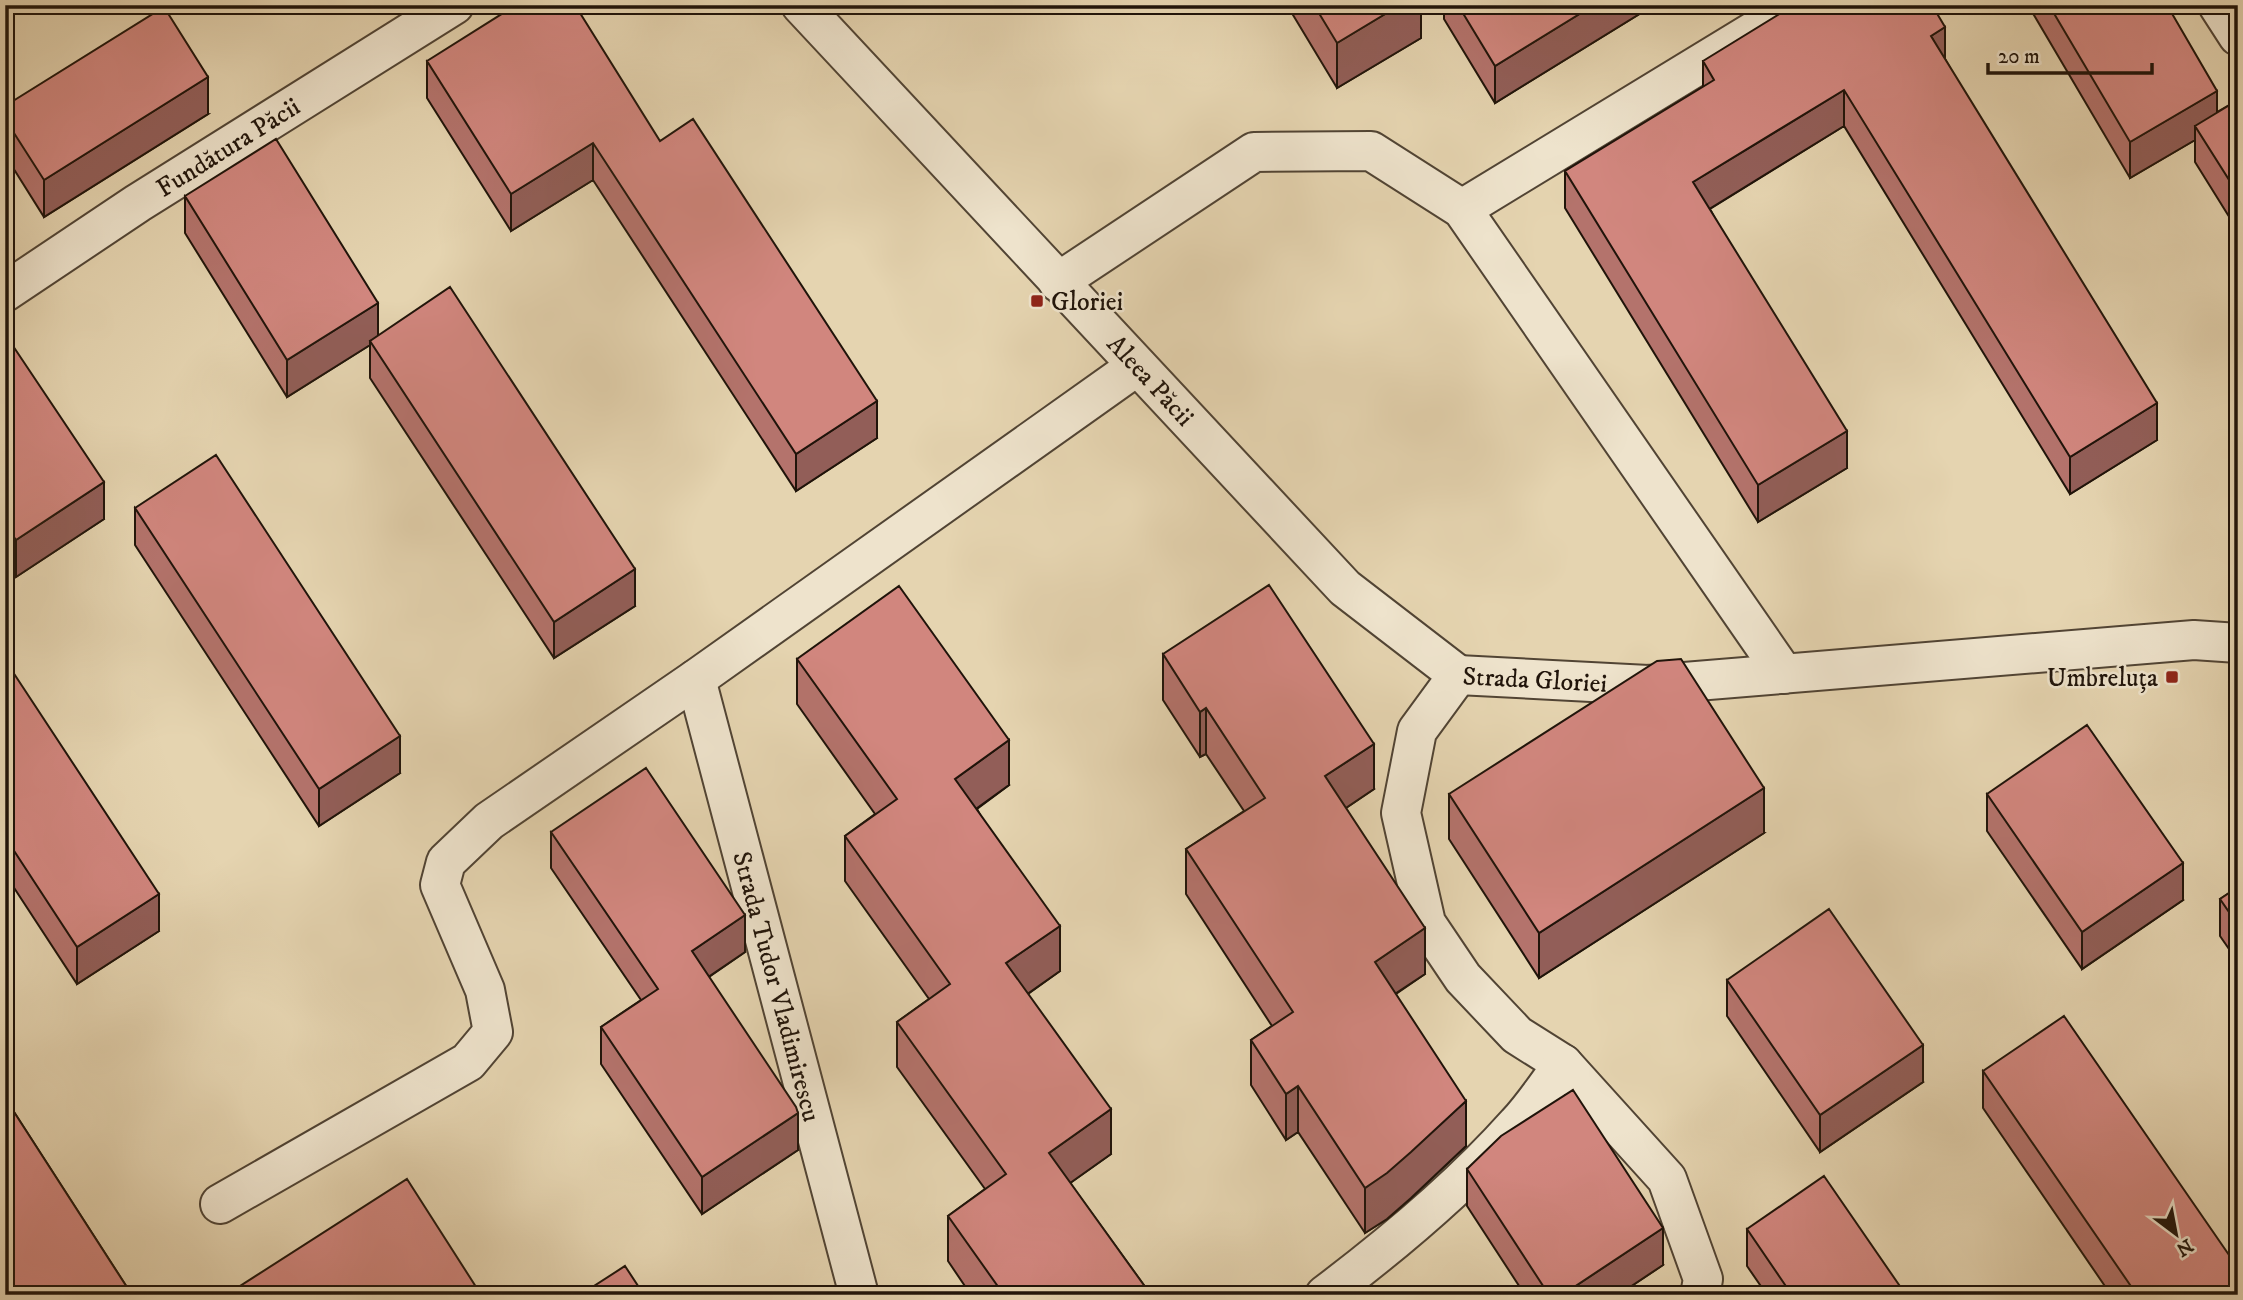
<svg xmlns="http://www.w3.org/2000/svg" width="2243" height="1300" font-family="'IM FELL DW Pica',serif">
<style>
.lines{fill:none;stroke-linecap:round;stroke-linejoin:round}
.minor-casing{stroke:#514434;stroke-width:42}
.minor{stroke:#eee3cc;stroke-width:38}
.wall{fill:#b4736c;stroke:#20140a;stroke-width:2}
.shaded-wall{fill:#925e58;stroke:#20140a;stroke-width:2}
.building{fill:#d1867e;stroke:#20140a;stroke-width:2}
.poi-dot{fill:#8f2418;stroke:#eee3cc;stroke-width:2.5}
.labels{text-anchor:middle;stroke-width:5;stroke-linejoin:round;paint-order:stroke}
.street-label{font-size:26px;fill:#20140a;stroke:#eee3cc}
.poi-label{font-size:26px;fill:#20140a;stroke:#eee3cc;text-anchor:start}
</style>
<rect width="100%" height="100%" fill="#e5d4b0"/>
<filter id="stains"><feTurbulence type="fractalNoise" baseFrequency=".00286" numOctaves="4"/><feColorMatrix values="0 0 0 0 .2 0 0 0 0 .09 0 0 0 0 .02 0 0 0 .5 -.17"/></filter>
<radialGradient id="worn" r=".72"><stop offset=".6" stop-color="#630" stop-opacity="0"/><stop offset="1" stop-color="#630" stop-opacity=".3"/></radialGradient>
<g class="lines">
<g class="minor-casing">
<g id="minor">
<path id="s1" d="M 801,5 L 1345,588 L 1458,675"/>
<path d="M 2218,5 L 2238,36"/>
<path d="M 1462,209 L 1797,5"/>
<path d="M 1058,282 L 1254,152 L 1371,151 L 1462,209 L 1784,674"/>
<path id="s2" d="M 5,292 L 138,203 L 454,5"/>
<path id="s3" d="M 1458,675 L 1648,685 L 2194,640 L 2238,643"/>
<path d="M 1458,675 L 1417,731 L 1401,813 L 1426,923 L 1463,978 L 1517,1035 L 1563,1064 L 1667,1179 L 1703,1279 L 1700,1295"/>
<path id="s4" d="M 696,679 L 859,1295"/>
<path d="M 220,1204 L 468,1062 L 493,1032 L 485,990 L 440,885 L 446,862 L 489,821 L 696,679 L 1137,366"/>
<path d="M 1325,1295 C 1394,1243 1460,1188 1517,1124 C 1534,1106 1548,1084 1563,1064"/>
</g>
</g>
<use href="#minor" class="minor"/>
</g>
<path class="wall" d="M 1287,5 L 1421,5 L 1421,38 L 1337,88 Z
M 1444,5 L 1654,5 L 1495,103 L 1444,19 Z
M 2028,5 L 2167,5 L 2217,112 L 2238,100 L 2238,231 L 2195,162 L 2195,140 L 2130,178 Z
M 1945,59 L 2157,440 L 2070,494 L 1844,126 L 1710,209 L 1847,468 L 1758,522 L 1565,208 L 1565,171 L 1703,87 L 1703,61 Z
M 427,61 L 660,141 L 877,438 L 796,491 L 593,180 L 511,231 L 427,98 Z
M 5,106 L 208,114 L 44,217 L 5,155 Z
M 185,196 L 378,335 L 635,606 L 554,658 L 370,378 L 370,345 L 287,397 L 185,233 Z
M 5,334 L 104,519 L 16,577 L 5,561 Z
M 135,508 L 400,773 L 319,826 L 135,545 Z
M 1163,654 L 1374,789 L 1346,808 L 1425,974 L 1396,994 L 1466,1146 L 1411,1198 L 1387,1219 L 1365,1233 L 1298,1132 L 1286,1140 L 1251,1085 L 1251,1040 L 1272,1026 L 1186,894 L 1186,849 L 1244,811 L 1206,754 L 1200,757 L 1163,700 Z
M 797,659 L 1009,785 L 977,809 L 1060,971 L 1028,994 L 1111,1154 L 1070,1183 L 1151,1295 L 971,1295 L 948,1261 L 948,1216 L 985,1189 L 897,1067 L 897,1022 L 929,999 L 845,881 L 845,836 L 875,814 L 797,704 Z
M 5,660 L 159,931 L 77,984 L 5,874 Z
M 1449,794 L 1764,833 L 1539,978 L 1449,839 Z
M 1987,794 L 2183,900 L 2082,969 L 1987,831 Z
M 551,832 L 745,952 L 709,977 L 798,1150 L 702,1214 L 601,1064 L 601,1027 L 641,1000 L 551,868 Z
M 2238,887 L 2238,962 L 2220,936 L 2220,899 Z
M 1727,980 L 1923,1082 L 1820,1152 L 1727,1016 Z
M 1983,1071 L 2238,1295 L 2111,1295 L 1983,1108 Z
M 5,1098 L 132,1295 L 5,1295 Z
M 1467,1169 L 1663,1265 L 1618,1295 L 1525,1295 L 1467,1206 Z
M 1747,1229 L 1906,1295 L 1767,1295 L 1747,1266 Z"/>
<path class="shaded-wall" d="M 1400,5 L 1421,5 L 1421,38 L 1337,88 L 1337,43 Z
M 1594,5 L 1654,5 L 1495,103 L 1495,66 Z
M 1945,27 L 1945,64 L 1931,36 Z
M 208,77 L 208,114 L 44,217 L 44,180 Z
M 1844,90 L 1844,126 L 1693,219 L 1693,182 Z
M 2217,91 L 2217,127 L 2195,126 L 2195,140 L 2130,178 L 2130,142 Z
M 593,143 L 593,180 L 511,231 L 511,194 Z
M 378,303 L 378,340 L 370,341 L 370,345 L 287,397 L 287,360 Z
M 877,401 L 877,438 L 796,491 L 796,454 Z
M 2157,403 L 2157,440 L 2070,494 L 2070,457 Z
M 1847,431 L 1847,468 L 1758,522 L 1758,485 Z
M 104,482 L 104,519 L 16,577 L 16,540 Z
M 635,569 L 635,606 L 554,658 L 554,622 Z
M 1206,708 L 1206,754 L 1200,757 L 1200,712 Z
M 400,736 L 400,773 L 319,826 L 319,789 Z
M 1009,740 L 1009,785 L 955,824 L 955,779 Z
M 1374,744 L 1374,789 L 1325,822 L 1325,776 Z
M 1764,788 L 1764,833 L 1539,978 L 1539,933 Z
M 2183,863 L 2183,900 L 2082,969 L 2082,932 Z
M 159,894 L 159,931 L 77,984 L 77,947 Z
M 745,915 L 745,952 L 692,988 L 692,951 Z
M 1060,926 L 1060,971 L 1006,1009 L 1006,963 Z
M 1425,928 L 1425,974 L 1375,1007 L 1375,962 Z
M 1923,1045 L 1923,1082 L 1820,1152 L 1820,1115 Z
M 1298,1086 L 1298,1132 L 1286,1140 L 1286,1094 Z
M 1466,1101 L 1466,1146 L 1411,1198 L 1387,1219 L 1365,1233 L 1365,1188 Z
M 1111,1109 L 1111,1154 L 1049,1198 L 1049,1153 Z
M 798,1113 L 798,1150 L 702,1214 L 702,1177 Z
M 1663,1228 L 1663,1265 L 1618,1295 L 1562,1295 Z
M 2238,1288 L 2238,1295 L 2228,1295 Z"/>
<path class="building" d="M 516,5 L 575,5 L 660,141 L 693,119 L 877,401 L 796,454 L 593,143 L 511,194 L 427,61 Z
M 1314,5 L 1400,5 L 1337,43 Z
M 1458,5 L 1594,5 L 1495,66 Z
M 1794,5 L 1932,5 L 1945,27 L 1931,36 L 2157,403 L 2070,457 L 1844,90 L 1693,182 L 1847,431 L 1758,485 L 1565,171 L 1714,80 L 1703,61 Z
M 2049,5 L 2167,5 L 2217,91 L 2130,142 Z
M 164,7 L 208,77 L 44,180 L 5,119 L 5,106 Z
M 2238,100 L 2238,194 L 2195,126 Z
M 276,139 L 378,303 L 287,360 L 185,196 Z
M 450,287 L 635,569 L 554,622 L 370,341 Z
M 5,334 L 104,482 L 16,540 L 5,524 Z
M 216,455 L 400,736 L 319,789 L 135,508 Z
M 1269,585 L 1374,744 L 1325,776 L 1425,928 L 1375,962 L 1466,1101 L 1411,1152 L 1387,1173 L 1365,1188 L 1298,1086 L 1286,1094 L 1251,1040 L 1293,1012 L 1186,849 L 1265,798 L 1206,708 L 1200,712 L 1163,654 Z
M 899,586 L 1009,740 L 955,779 L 1060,926 L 1006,963 L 1111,1109 L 1049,1153 L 1151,1295 L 1004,1295 L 948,1216 L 1006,1174 L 897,1022 L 950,984 L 845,836 L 897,799 L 797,659 Z
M 1681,659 L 1764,788 L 1539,933 L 1449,794 L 1657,661 Z
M 5,660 L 159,894 L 77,947 L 5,837 Z
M 2087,725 L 2183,863 L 2082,932 L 1987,794 Z
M 646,768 L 745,915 L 692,951 L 796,1107 L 798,1113 L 702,1177 L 601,1027 L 658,989 L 551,832 Z
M 2238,887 L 2238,925 L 2220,899 Z
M 1829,909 L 1923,1045 L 1820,1115 L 1727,980 Z
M 2064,1016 L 2238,1268 L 2238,1288 L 2228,1295 L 2137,1295 L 1983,1071 Z
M 1573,1090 L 1663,1228 L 1562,1295 L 1549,1295 L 1467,1169 L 1501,1136 Z
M 5,1098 L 132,1295 L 13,1295 L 5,1283 Z
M 1824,1176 L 1906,1295 L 1792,1295 L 1747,1229 Z
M 407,1179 L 478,1290 L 471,1295 L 226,1295 Z
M 625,1266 L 644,1295 L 580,1295 Z"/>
<g class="poi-dot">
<rect x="1030" y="294" width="14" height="14" rx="3.5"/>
<rect x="2165" y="670" width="14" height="14" rx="3.5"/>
</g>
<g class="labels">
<g class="street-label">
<text dy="9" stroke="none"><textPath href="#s2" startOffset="266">Fundătura Păcii</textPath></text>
<text dy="9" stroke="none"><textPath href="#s1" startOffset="513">Aleea Păcii</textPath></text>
<text dy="9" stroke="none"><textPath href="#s3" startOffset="77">Strada Gloriei</textPath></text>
<text dy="9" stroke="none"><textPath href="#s4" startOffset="318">Strada Tudor Vladimirescu</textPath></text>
</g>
<g class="poi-label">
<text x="1051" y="310">Gloriei</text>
<text x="2158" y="686" text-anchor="end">Umbreluța</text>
</g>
</g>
<rect width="2243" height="1300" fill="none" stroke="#e5d4b0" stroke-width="28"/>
<rect x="7" y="7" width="2229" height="1286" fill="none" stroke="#20140a" stroke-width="3.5"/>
<rect x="14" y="14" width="2215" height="1272" fill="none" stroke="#20140a" stroke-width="2"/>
<g transform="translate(2176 1234) rotate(148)" stroke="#eee3cc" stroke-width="5" paint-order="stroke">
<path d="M0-5L12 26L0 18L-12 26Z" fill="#20140a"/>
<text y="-10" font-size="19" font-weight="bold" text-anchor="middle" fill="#20140a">N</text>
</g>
<path d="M1988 63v10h164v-10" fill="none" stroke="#20140a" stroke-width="3.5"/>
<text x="1998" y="63" font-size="21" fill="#20140a" stroke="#eee3cc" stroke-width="5" paint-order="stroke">20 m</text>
<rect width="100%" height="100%" filter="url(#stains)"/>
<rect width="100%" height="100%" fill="url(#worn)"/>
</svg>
